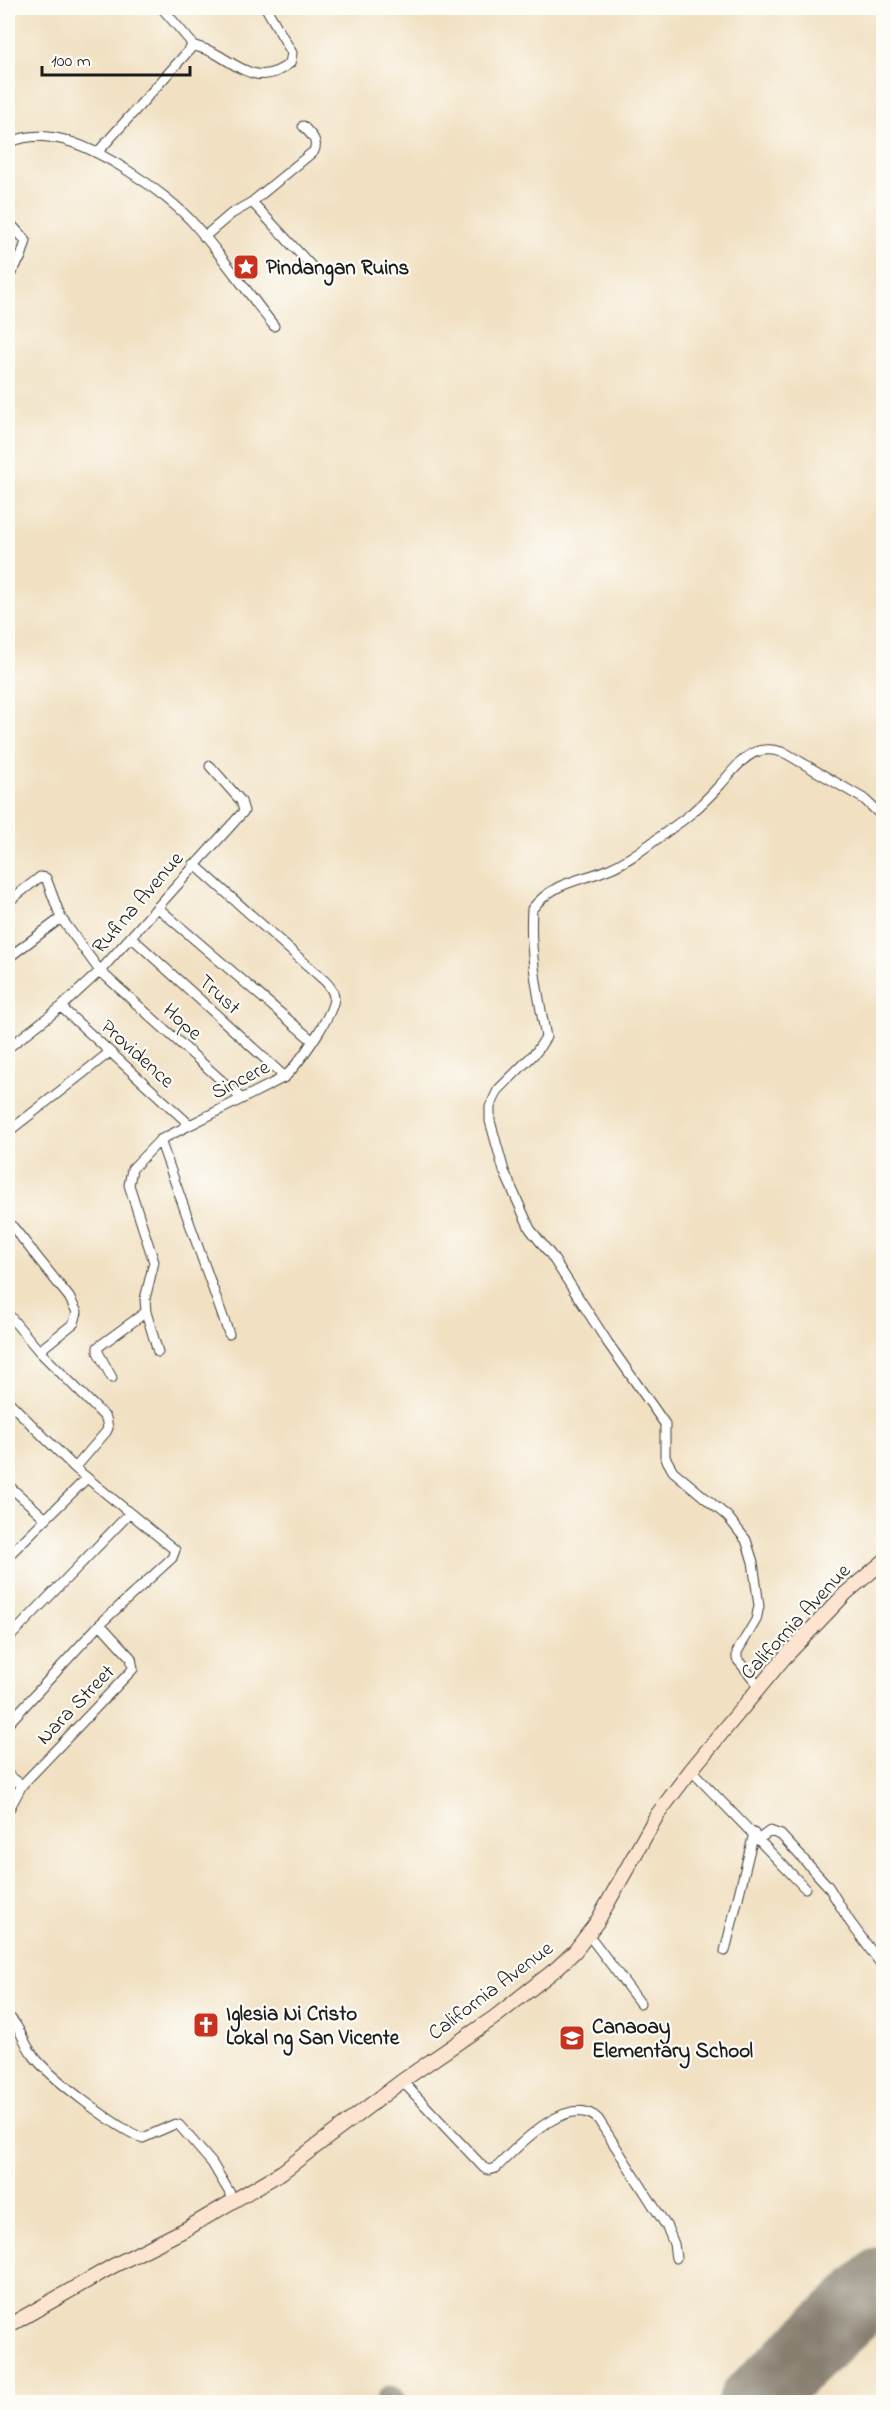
<svg xmlns="http://www.w3.org/2000/svg" width="891" height="2410" font-family="'Indie Flower',sans-serif">
<style>
.lines{fill:none;stroke-linecap:round;stroke-linejoin:round}
.taxiway{stroke:#867e6e;stroke-width:27}
.runway{stroke:#867e6e;stroke-width:68}
.street-casing{stroke:#3c3935;stroke-width:11}
.secondary-casing{stroke:#3c3935;stroke-width:16}
.street{stroke:#fff;stroke-width:9}
.secondary{stroke:#fde4d1;stroke-width:14}
.labels{text-anchor:middle;stroke-width:4.5;stroke-linejoin:round;paint-order:stroke}
.poi-label{font-size:21px;font-weight:bold;fill:#1c1c1c;stroke:#fdfcf7;text-anchor:start}
.street-label{font-size:21px;fill:#1c1c1c;stroke:#fdfcf7}
</style>
<rect width="100%" height="100%" fill="#fdfcf7"/>
<filter id="ink" filterUnits="userSpaceOnUse"><feTurbulence type="fractalNoise" baseFrequency=".0167" numOctaves="2"/><feDisplacementMap in="SourceGraphic" scale="12" xChannelSelector="R" yChannelSelector="G"/><feConvolveMatrix kernelMatrix="1 2 1 2 8 2 1 2 1" color-interpolation-filters="sRGB"/></filter>
<filter id="wash" filterUnits="userSpaceOnUse"><feTurbulence type="fractalNoise" baseFrequency=".008" numOctaves="4" result="noise"/><feDisplacementMap in="SourceGraphic" scale="24" xChannelSelector="R" yChannelSelector="G"/><feGaussianBlur stdDeviation="1.35" result="paint"/><feColorMatrix in="noise" values="0 0 0 0 0 0 0 0 0 0 0 0 0 0 0 0 0 1.4 0 .05"/><feComposite in="paint" operator="in"/></filter>
<g filter="url(#wash)">
<rect width="100%" height="100%" fill="#f1e0c1"/>
<g class="lines">
<path class="taxiway" d="M 390,2399 L 393,2402"/>
<path class="runway" d="M 752,2402 L 884,2280"/>
</g>
</g>
<g filter="url(#ink)">
<g class="lines">
<g class="street-casing">
<path id="street" d="M 192,45 C 201,48 210,50 218,55 C 243,70 262,86 290,63 L 292,53 L 266,8
M 8,143 C 20,138 34,135 48,137 C 90,140 168,193 195,225 C 223,257 248,293 274,326
M 97,153 L 191,48 L 191,42 L 162,8
M 252,202 L 314,151 C 319,140 310,134 303,126
M 8,221 L 26,241 L 21,257 L 8,278
M 204,237 L 231,214 L 252,202 L 315,270
M 8,902 L 40,877 L 46,878 L 61,918 L 100,971 L 242,1099
M 157,907 L 313,1041
M 131,937 L 285,1077
M 8,958 L 61,918
M 61,1007 L 190,1125
M 8,1048 L 61,1007 L 100,971 L 244,811 L 241,801 L 210,766
M 8,1132 L 110,1052
M 160,1140 L 229,1334
M 8,1223 L 13,1227 L 69,1297 L 77,1312 L 74,1323 L 39,1351
M 8,1314 L 39,1351 L 106,1418 L 108,1428 L 106,1432 L 75,1468
M 158,1352 L 146,1312 L 145,1299 L 154,1262 L 129,1185 L 132,1169 L 160,1140 L 285,1077 C 298,1064 333,1016 334,998 C 334,991 330,987 326,982 L 194,864
M 112,1378 L 98,1352 L 98,1347 L 146,1312
M 8,1401 L 75,1468 L 175,1550 L 172,1558 L 100,1624 L 8,1724
M 8,1485 L 46,1519
M 8,1556 L 87,1478
M 8,1639 L 130,1513
M 760,1687 L 737,1659 L 737,1652 L 756,1620 L 759,1606 L 753,1562 L 746,1540 L 728,1517 L 673,1471 L 665,1457 L 665,1424 L 608,1343 L 551,1255 L 530,1229 L 504,1171 L 490,1121 L 490,1107 L 498,1090 L 537,1051 L 546,1037 C 538,995 529,952 532,909 C 555,880 580,882 611,868 C 632,860 664,833 683,820 C 696,810 709,797 720,785 C 740,763 753,740 787,754 L 864,799 L 884,818
M 691,1770 L 805,1888
M 8,1775 L 22,1785
M 8,1811 L 22,1785 L 133,1669 L 131,1658 L 100,1624
M 759,1839 L 770,1831 L 781,1835 L 828,1886 L 850,1922 L 884,1968
M 588,1934 L 640,2003
M 725,1951 L 754,1833
M 8,2016 C 20,2026 23,2042 33,2055 C 47,2075 120,2131 143,2138 L 175,2124 L 179,2125 L 212,2163 L 234,2200
M 402,2081 L 484,2168 L 489,2170 L 496,2168 C 516,2148 568,2091 598,2119 L 667,2227 L 674,2244 L 676,2258"/>
</g>
<g class="secondary-casing">
<path id="secondary" d="M 8,2326 L 113,2266 L 186,2229 L 282,2172 L 402,2081 L 495,2017 L 556,1969 L 575,1951 L 597,1922 L 657,1815 L 691,1770 L 783,1659 L 846,1593 L 884,1561"/>
</g>
<use href="#street" class="street"/>
<use href="#secondary" class="secondary"/>
</g>
</g>
<defs>
<g id="sight-square" transform="scale(1.35)"><rect x="-9" y="-9" width="18" height="18" rx="4" fill="#c8321e" stroke="#fdfcf7"/><path d="M0-6L1.8-2.2L6-1.7L2.9 1.2L3.7 5.4L0 3.3L-3.7 5.4L-2.9 1.2L-6-1.7L-1.8-2.2Z" fill="#fff"/></g>
<g id="church-square" transform="scale(1.35)"><rect x="-9" y="-9" width="18" height="18" rx="4" fill="#c8321e" stroke="#fdfcf7"/><path d="M-1.2-6h2.4v3.5h3.3v2.4h-3.3V6h-2.4V-.1h-3.3v-2.4h3.3Z" fill="#fff"/></g>
<g id="school-square" transform="scale(1.35)"><rect x="-9" y="-9" width="18" height="18" rx="4" fill="#c8321e" stroke="#fdfcf7"/><path d="M0-5L7-2L0 1L-7-2ZM-4 1L0 2.5L4 1V4Q0 6-4 4Z" fill="#fff"/></g>
</defs>
<g fill-rule="evenodd">
<use href="#sight-square" x="246" y="267"/>
<use href="#church-square" x="206" y="2025"/>
<use href="#school-square" x="572" y="2038"/>
</g>
<g class="labels">
<g class="poi-label">
<text x="266" y="274">Pindangan Ruins</text>
<text x="226" y="2020">Iglesia Ni Cristo<tspan x="226" dy="24">Lokal ng San Vicente</tspan></text>
<text x="592" y="2033">Canaoay<tspan x="592" dy="24">Elementary School</tspan></text>
</g>
<g class="street-label">
<text transform="translate(137 902) rotate(-49)" y="7">Rufina Avenue</text>
<text transform="translate(220 994) rotate(42)" y="7">Trust</text>
<text transform="translate(183 1021) rotate(42)" y="7">Hope</text>
<text transform="translate(138 1053) rotate(42)" y="7">Providence</text>
<text transform="translate(240 1079) rotate(-27)" y="7">Sincere</text>
<text transform="translate(795 1621) rotate(-47)" y="7">California Avenue</text>
<text transform="translate(75 1704) rotate(-46)" y="7">Nara Street</text>
<text transform="translate(490 1990) rotate(-37)" y="7">California Avenue</text>
</g>
</g>
<rect width="891" height="2410" fill="none" stroke="#fdfcf7" stroke-width="30"/>
<path d="M42 66v9h148v-9" fill="none" stroke="#1c1c1c" stroke-width="3"/>
<text x="51" y="66" font-size="18" fill="#1c1c1c" stroke="#fdfcf7" stroke-width="4.5" paint-order="stroke">100 m</text>
</svg>
